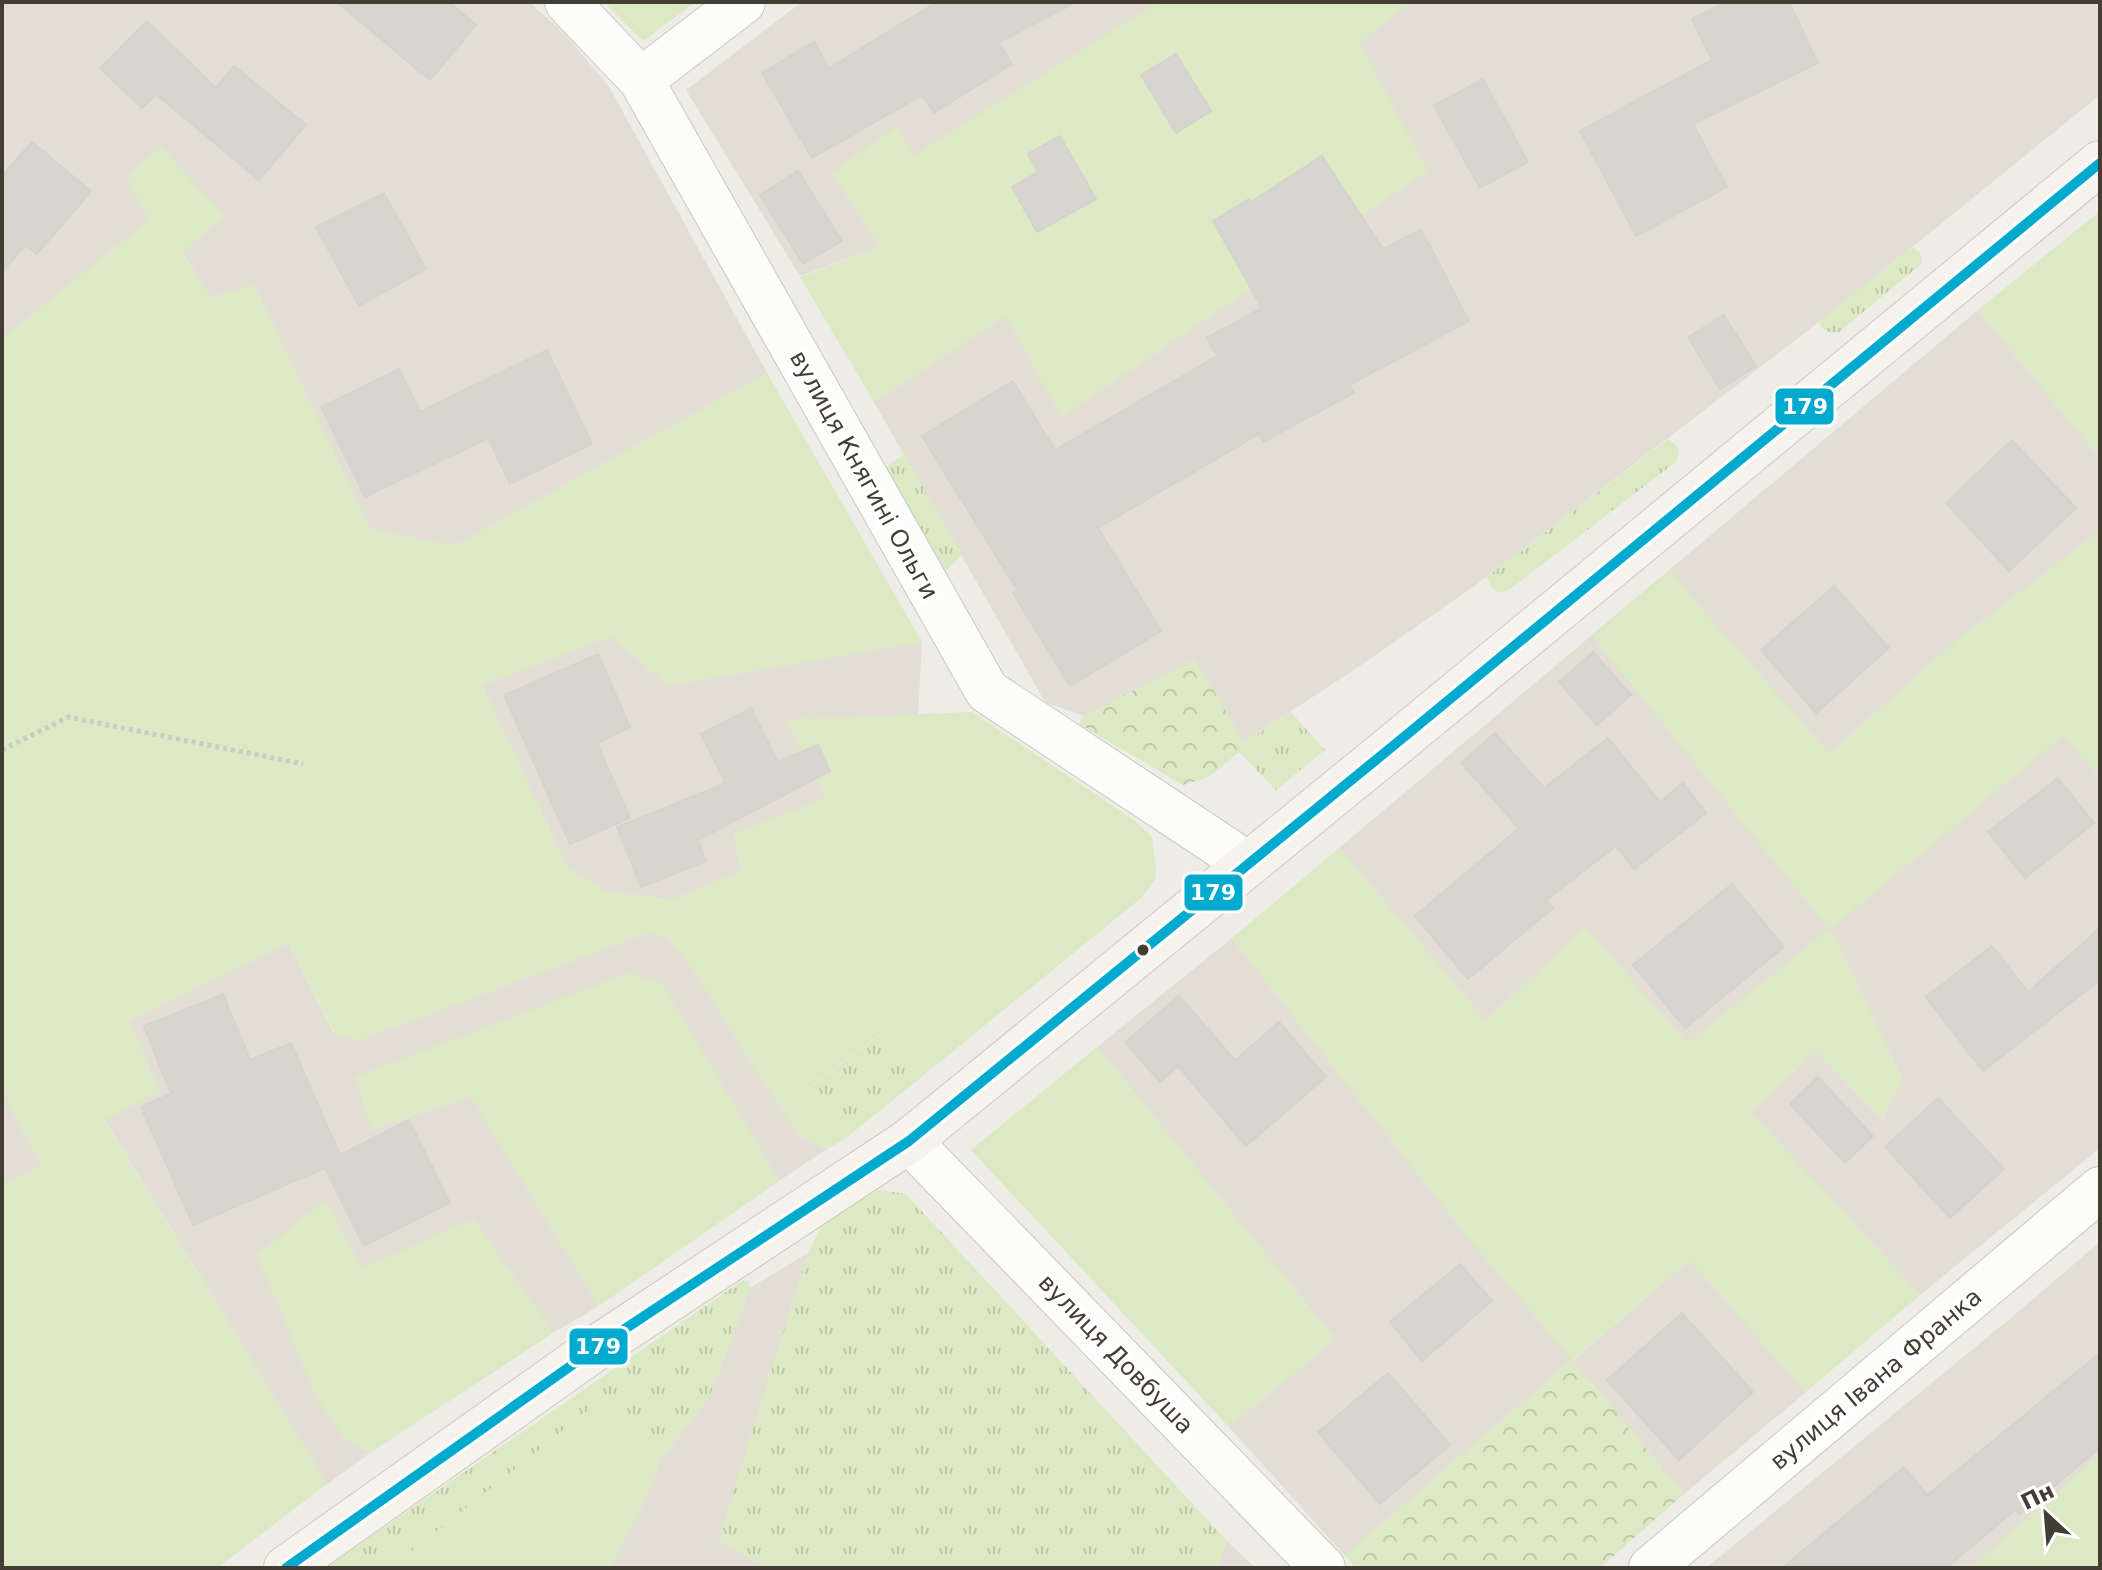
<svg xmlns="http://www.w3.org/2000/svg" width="2102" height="1570" font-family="'DejaVu Sans',sans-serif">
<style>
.residential{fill:#e3ded3}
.grass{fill:url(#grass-tufts)}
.forest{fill:url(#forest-crowns)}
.garden{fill:#dbe9c5}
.building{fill:#d7d5cf;stroke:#d6d3cc;stroke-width:2}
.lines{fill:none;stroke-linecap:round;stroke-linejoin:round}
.street-casing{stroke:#cac8c2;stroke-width:46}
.secondary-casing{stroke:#cfcabe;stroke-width:46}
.path{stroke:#cccac5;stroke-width:5;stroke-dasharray:4 4;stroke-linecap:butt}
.street{stroke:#fcfcfb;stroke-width:44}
.secondary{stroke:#f6f3ec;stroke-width:44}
.bus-1-casing{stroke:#fff;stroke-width:16}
.bus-1{stroke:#00a9ce;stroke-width:10}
.bus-dot{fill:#433d33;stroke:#fff;stroke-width:3}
.labels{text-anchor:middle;stroke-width:6;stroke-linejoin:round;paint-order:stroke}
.street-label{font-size:24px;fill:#433d33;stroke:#fff}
.line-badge{stroke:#fff;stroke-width:3}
.badge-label{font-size:22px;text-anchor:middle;font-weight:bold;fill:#fff}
</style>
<defs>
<pattern id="grass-tufts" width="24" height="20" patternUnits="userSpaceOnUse" patternTransform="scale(2)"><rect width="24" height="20" fill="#dbe9c5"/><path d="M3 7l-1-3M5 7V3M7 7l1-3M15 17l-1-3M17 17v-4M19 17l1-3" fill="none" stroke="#bdc9aa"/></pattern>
<pattern id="forest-crowns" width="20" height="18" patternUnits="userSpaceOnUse" patternTransform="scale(2)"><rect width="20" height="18" fill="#dbe9c5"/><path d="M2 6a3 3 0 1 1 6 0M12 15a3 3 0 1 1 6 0" fill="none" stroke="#bdc9aa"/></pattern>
</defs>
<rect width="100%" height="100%" fill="#eeece6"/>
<path class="residential" d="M 2,2 L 529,2 L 561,30 L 608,85 L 767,373 L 455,546 L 370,529 L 254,285 L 210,298 L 182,252 L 150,220 L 2,339 Z
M 802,2 L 2100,2 L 2100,95 L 1832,312 L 1487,577 L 1363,664 L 1244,742 L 1195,660 L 1084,716 L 1045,702 L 874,402 L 1005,316 L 896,128 L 832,173 L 880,246 L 800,276 L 686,90 Z
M 1978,310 L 2100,458 L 2100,531 L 1958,640 L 1829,754 L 1669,572 L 1830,928 L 2063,735 L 2100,777 L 2100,1148 L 1920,1295 L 1751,1113 L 1816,1051 L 1883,1120 L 1902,1078 L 1830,929 L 1687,1044 L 1585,927 L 1486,1021 L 1339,848 Z
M 611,636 L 668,685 L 922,642 L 918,716 L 787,720 L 827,798 L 734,834 L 741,871 L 673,900 L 607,892 L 568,869 L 482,685 Z
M 647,933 L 667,937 L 695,971 L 743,1050 L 801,1137 L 827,1149 L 779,1181 L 661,983 L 371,1130 L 471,1096 L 599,1306 L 553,1333 L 474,1220 L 362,1269 L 326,1202 L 344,1438 L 370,1453 L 327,1484 L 104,1119 L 160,1092 L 129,1021 L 288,943 L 333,1032 L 357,1041 Z
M 1232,938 L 1464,1232 L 1573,1360 L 1690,1260 L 1806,1392 L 1684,1494 L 1572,1360 L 1345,1556 L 1229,1427 L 1335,1339 L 1097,1047 Z
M 2,1092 L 42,1166 L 2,1185 Z
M 2100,1242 L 2100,1568 L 1706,1568 L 2012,1317 Z
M 808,1253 L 719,1541 L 770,1568 L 610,1568 L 643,1503 L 661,1460 L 710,1395 L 750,1288 Z
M 1227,1541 L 1256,1568 L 1218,1568 Z"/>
<path class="grass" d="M 1913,247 L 1920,252 L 1922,261 L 1919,266 L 1839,332 C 1828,333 1824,332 1818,322 Z
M 1668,439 L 1675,444 L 1679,452 L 1677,461 L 1509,590 L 1499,593 L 1492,588 L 1487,577 Z
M 904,454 L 962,555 L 939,578 L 878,473 Z
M 1291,712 L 1325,750 L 1276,790 L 1239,752 L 1244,742 Z
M 889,1028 L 924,1075 L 845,1139 L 809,1088 Z
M 880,1190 L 906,1194 L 1227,1541 L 1218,1568 L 770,1568 L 718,1541 L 808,1253 L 821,1228 L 849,1201 Z
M 743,1280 L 748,1281 L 750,1288 L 710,1395 L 661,1460 L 609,1394 L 391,1568 L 325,1568 Z"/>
<path class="forest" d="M 1195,659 L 1244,742 L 1239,752 L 1209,777 L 1183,785 L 1079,724 L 1084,716 Z
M 1572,1360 L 1684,1494 L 1600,1568 L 1356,1568 L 1345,1556 Z"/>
<path class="garden" d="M 604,2 L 696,2 L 643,41 Z
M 1159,2 L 1412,2 L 1359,43 L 1428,171 L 1061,417 L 1006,316 L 874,402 L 800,277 L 880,246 L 832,173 L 896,127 L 913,156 Z
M 161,147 L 224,216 L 182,253 L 210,298 L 254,285 L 370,529 L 455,546 L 767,373 L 922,642 L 668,685 L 611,636 L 482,685 L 568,869 L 607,892 L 673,900 L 741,871 L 734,834 L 826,798 L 787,720 L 972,712 L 1134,820 L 1152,837 L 1156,868 L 1155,880 L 1141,898 L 924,1075 L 888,1028 L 809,1087 L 845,1139 L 827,1149 L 801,1137 L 743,1050 L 695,971 L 667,937 L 647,933 L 357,1041 L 334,1032 L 288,943 L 129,1021 L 160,1092 L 104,1120 L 327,1484 L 217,1568 L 2,1568 L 2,1185 L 42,1166 L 2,1092 L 2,339 L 149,220 L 127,176 Z
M 2100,211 L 2100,458 L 1978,310 Z
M 2100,531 L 2100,777 L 2063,736 L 1830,929 L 1902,1078 L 1883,1120 L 1816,1051 L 1751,1113 L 1920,1295 L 1806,1392 L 1690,1260 L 1572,1360 L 1464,1232 L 1232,938 L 1339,848 L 1486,1021 L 1585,927 L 1687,1044 L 1829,929 L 1592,636 L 1669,571 L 1829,754 L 1958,640 Z
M 629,973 L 661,983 L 779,1181 L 599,1306 L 471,1096 L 371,1130 L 355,1077 Z
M 1097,1047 L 1335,1339 L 1229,1427 L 971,1150 Z
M 325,1201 L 362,1268 L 474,1219 L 553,1333 L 370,1453 L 344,1438 L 316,1396 L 257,1255 Z
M 609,1394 L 661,1460 L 643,1503 L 610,1568 L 391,1568 Z
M 2100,1454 L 2100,1568 L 1971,1568 Z"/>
<path class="building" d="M 337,2 L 449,2 L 476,25 L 430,80 Z
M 937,2 L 1076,2 L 999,42 L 1012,64 L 934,113 L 922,95 L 812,158 L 762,73 L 814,42 L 829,68 Z
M 1726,2 L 1789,2 L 1818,63 L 1693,124 L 1727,187 L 1636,236 L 1580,131 L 1712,60 L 1692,19 Z
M 147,21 L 216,88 L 234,66 L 306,125 L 259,180 L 156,94 L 142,108 L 100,68 Z
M 1176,54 L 1211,111 L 1176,133 L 1141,75 Z
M 1483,79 L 1528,162 L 1480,188 L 1434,106 Z
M 1060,136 L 1096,199 L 1037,232 L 1012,187 L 1038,172 L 1028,154 Z
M 32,142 L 91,191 L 37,254 L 25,245 L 2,272 L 2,176 Z
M 1322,156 L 1383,249 L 1421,229 L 1469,321 L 1349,385 L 1354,393 L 1263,442 L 1259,434 L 1098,528 L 1161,631 L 1070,686 L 1013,593 L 1017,590 L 922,436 L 1013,381 L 1055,450 L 1217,356 L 1207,338 L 1262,308 L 1213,221 L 1249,199 L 1251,202 Z
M 798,171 L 842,241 L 803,264 L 760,195 Z
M 384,193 L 426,269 L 359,306 L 316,227 Z
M 1724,315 L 1756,366 L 1720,389 L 1688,337 Z
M 547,350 L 592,444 L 510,484 L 488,438 L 365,497 L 321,407 L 399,369 L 420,412 Z
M 2012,440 L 2076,508 L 2009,571 L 1946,503 Z
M 1834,586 L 1889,648 L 1816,713 L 1761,650 Z
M 1593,652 L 1631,695 L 1597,725 L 1559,682 Z
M 598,654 L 630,727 L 597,743 L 630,818 L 570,844 L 504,695 Z
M 751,708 L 778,762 L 818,745 L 830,771 L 698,840 L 706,861 L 641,887 L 617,827 L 726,783 L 701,734 Z
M 1495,733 L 1544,788 L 1608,738 L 1660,802 L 1683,783 L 1706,813 L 1634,869 L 1616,846 L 1546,900 L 1553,908 L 1468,979 L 1415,916 L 1519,828 L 1461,763 Z
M 2058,778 L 2094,823 L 2025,878 L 1988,832 Z
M 1732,884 L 1784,947 L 1685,1028 L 1633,965 Z
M 2100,928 L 2100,980 L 1983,1071 L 1926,997 L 1992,946 L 2028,992 Z
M 223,994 L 250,1060 L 291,1043 L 340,1155 L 409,1120 L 450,1203 L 364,1246 L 325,1168 L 193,1225 L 141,1107 L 171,1094 L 144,1026 Z
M 1179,996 L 1235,1060 L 1279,1022 L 1326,1077 L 1246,1146 L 1178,1066 L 1160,1082 L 1125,1042 Z
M 1818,1077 L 1873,1136 L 1845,1163 L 1790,1104 Z
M 1938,1098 L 2004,1169 L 1950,1218 L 1885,1147 Z
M 1460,1264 L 1492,1301 L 1422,1361 L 1390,1322 Z
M 1682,1313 L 1753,1392 L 1679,1460 L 1607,1380 Z
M 2100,1353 L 2100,1448 L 2019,1515 L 2015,1510 L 1946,1568 L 1782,1568 L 1904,1467 L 1927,1495 Z
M 1388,1373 L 1450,1445 L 1380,1504 L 1318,1432 Z"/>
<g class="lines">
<g class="street-casing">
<path id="street" d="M 567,2 L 641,80 L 987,691 L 1248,864
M 641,80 L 743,2
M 909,1141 L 1323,1568
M 1651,1568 L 2100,1189"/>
</g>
<g class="secondary-casing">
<path id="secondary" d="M 286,1568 L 596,1348 L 909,1141 L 1393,746 L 2100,163"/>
</g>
<path class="path" d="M 2,750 L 68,717 L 303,764"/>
<use href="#street" class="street"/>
<use href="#secondary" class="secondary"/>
<g class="bus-1-casing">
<path id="bus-1" d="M 286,1568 L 596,1348 L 909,1141 L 1393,746 L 2100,163"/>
</g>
<use href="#bus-1" class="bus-1"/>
</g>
<circle class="bus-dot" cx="1143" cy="950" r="7"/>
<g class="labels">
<g class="street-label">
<text transform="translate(864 475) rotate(61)" y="8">вулиця Княгині Ольги</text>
<text transform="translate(1116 1354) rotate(46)" y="8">вулиця Довбуша</text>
<text transform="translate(1876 1379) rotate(-40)" y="8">вулиця Івана Франка</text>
</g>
</g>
<g class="line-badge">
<rect x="1774" y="387" width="61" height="39" rx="8" fill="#00a9ce"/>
<rect x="1183" y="873" width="61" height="39" rx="8" fill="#00a9ce"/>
<rect x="568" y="1327" width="61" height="39" rx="8" fill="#00a9ce"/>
</g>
<g class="badge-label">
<text x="1805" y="414">179</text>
<text x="1213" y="900">179</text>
<text x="598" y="1354">179</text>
</g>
<rect width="2102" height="1570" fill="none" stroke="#433d33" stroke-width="8"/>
<g transform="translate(2046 1514) rotate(334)" stroke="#ffffff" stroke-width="6" paint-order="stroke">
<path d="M0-6L14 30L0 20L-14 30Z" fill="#433d33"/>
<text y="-12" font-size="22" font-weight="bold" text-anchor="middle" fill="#433d33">Пн</text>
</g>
</svg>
